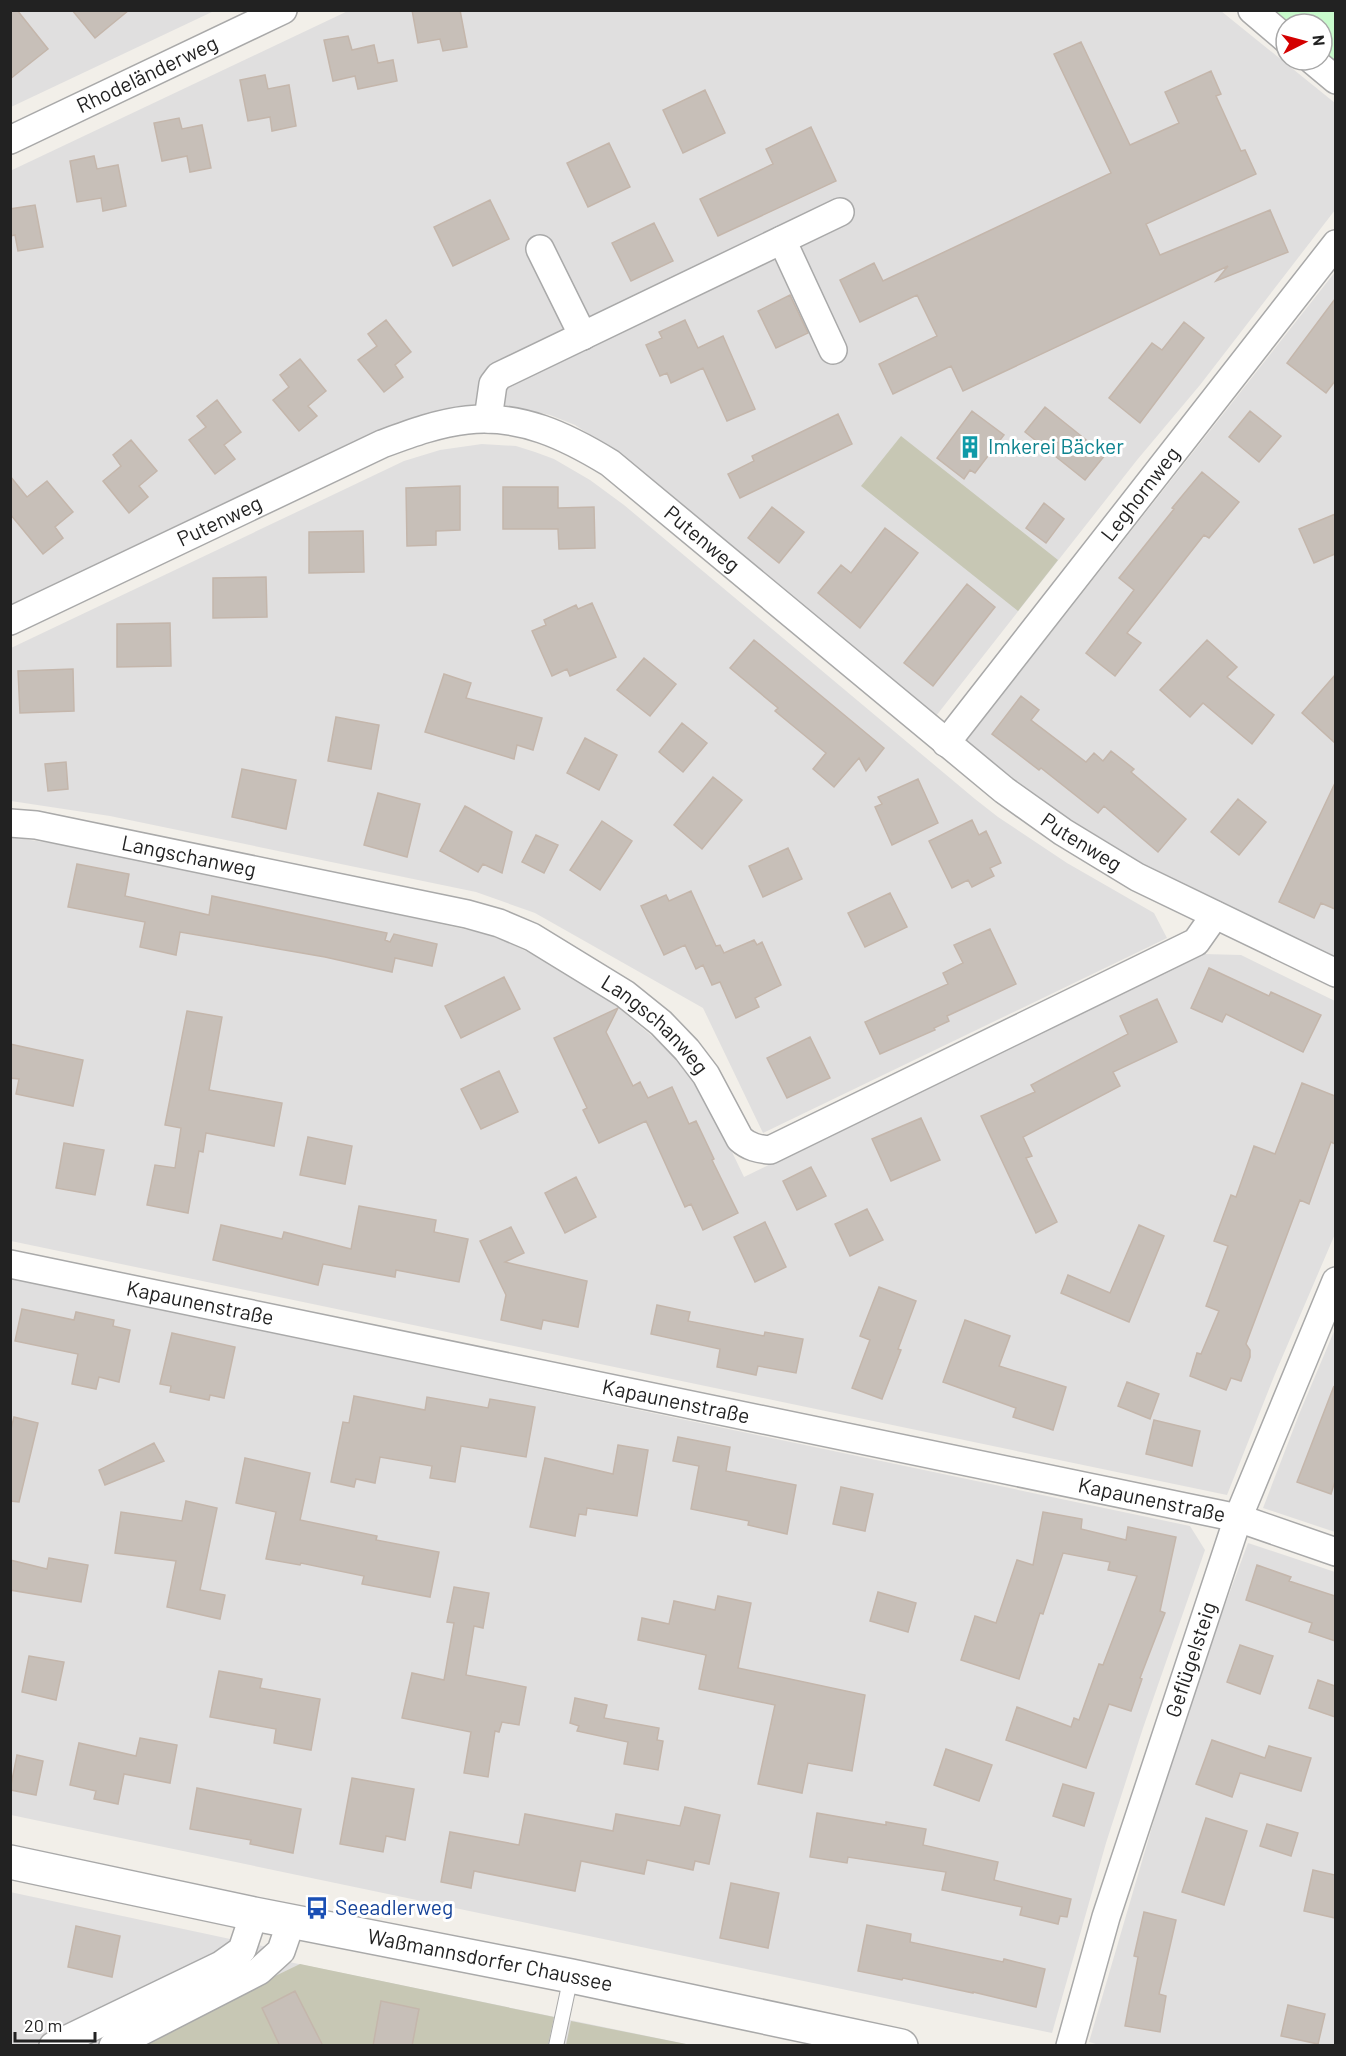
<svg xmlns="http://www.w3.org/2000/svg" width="1346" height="2056" font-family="Barlow,sans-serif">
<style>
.residential{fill:#e0dfdf}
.construction{fill:#c7c7b4}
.park{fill:#c8facc}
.building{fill:#c7bfb8;stroke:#c4b6ab;stroke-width:1.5}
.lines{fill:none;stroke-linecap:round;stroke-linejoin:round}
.service-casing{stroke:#a9a9a9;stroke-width:16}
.minor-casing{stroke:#a9a9a9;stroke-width:30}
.tertiary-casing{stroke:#a9a9a9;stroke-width:36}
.service{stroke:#fff;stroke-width:14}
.minor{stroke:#fff;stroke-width:27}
.tertiary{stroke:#fff;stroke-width:33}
.labels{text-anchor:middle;stroke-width:6;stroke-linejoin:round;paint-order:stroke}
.street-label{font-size:21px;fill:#222;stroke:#fff}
.culture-label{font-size:21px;fill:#0d838f;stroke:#fff;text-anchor:start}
.transit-label{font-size:21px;fill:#164399;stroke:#fff;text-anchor:start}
</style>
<rect width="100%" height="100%" fill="#f2efe9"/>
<path class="residential" d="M 11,10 L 214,11 L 11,107 Z
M 350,10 L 1221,11 L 1335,103 L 1335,210 L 1200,385 L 1137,460 L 936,716 L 629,460 L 575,425 L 550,415 L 498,404 L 477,404 L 454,407 L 406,420 L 11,606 L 10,171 Z
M 1335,272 L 1335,958 L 1168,879 L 1057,811 L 965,742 Z
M 482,444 L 516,446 L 535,452 L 554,459 L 590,480 L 624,505 L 975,799 L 998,817 L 1067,863 L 1154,913 L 1167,938 L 763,1133 L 703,1008 L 535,913 L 476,892 L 110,816 L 11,801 L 11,648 L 404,461 L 440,450 Z
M 10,837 L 64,845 L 386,912 L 486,934 L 509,943 L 534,955 L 614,1004 L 666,1048 L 690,1075 L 722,1131 L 744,1177 L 1204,954 L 1241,955 L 1335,1001 L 1335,1234 L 1275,1374 L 1227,1495 L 11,1241 Z
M 11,1278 L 1190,1526 L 1205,1550 L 1143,1728 L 1106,1843 L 1052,2033 L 11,1815 Z
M 1335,1329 L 1335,1532 L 1263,1508 L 1300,1412 Z
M 1248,1543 L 1335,1572 L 1335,2045 L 1103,2046 L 1089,2042 L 1169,1769 L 1212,1640 Z
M 10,1892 L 272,1948 L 260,1956 L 691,2045 L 11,2045 Z"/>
<path class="construction" d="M 901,436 L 1058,560 L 1018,611 L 861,486 Z
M 300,1964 L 554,2017 L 548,2045 L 144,2046 L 141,2041 Z
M 571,2021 L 691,2045 L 566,2045 Z"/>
<path class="park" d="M 1271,11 L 1335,11 L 1335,62 L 1322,51 L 1322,24 L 1288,24 Z"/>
<path class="building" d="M 10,10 L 17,10 L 48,49 L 10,79 Z
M 72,10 L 129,10 L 95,38 Z
M 412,10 L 460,10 L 467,47 L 443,51 L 440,39 L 418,43 Z
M 348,36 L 352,50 L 374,45 L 378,63 L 393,60 L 397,81 L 358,89 L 355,76 L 333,81 L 324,40 Z
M 1081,42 L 1130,145 L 1179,123 L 1165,92 L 1211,71 L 1221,94 L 1216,96 L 1241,151 L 1245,150 L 1256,174 L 1146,224 L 1160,255 L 1270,210 L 1288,252 L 1216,281 L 1228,266 L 963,391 L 951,366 L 893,394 L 879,364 L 937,336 L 917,295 L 860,322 L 840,280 L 874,263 L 883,281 L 1111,173 L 1054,54 Z
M 265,75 L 268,89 L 289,85 L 296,126 L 272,131 L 270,117 L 248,121 L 240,80 Z
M 705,90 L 725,133 L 683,153 L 663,110 Z
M 179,118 L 182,129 L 202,125 L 211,168 L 190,172 L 187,156 L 162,161 L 154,123 Z
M 811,127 L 836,181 L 718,236 L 700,199 L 773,164 L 766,149 Z
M 609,143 L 630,187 L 588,207 L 567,163 Z
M 94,156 L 97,169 L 118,165 L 126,206 L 103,211 L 101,198 L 77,202 L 70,161 Z
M 490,200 L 509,239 L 453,266 L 434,227 Z
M 35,205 L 43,247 L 18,251 L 15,235 L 10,236 L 10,209 Z
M 654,223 L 673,261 L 631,281 L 612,243 Z
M 790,295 L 808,333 L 776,348 L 758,311 Z
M 1335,299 L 1335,381 L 1326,393 L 1287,363 Z
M 386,320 L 411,352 L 395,365 L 403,377 L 384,392 L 358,360 L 377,346 L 368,334 Z
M 685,320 L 698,348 L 723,336 L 755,409 L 727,421 L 703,368 L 671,383 L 667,373 L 660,376 L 646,345 L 662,338 L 659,332 Z
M 1184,322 L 1204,338 L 1140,423 L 1109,398 L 1152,343 L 1162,350 Z
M 300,359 L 326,391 L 308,406 L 317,416 L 299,431 L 273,400 L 289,387 L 280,375 Z
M 217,400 L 241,432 L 224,445 L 235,459 L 215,474 L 189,440 L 206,427 L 197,416 Z
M 1045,407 L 1105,455 L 1085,480 L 1025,432 Z
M 972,411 L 1004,435 L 975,473 L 970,470 L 964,479 L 937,458 Z
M 1250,411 L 1281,436 L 1259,462 L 1229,437 Z
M 838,414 L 852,444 L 740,498 L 728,474 L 754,461 L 752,456 Z
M 131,440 L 157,471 L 139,486 L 148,497 L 129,513 L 103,481 L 121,466 L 113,455 Z
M 1202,472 L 1239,502 L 1209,538 L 1204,535 L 1127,633 L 1141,643 L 1115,676 L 1086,653 L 1134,590 L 1119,578 L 1174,509 L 1172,508 Z
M 10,476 L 27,497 L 47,481 L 73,512 L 55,527 L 63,538 L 43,554 L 10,514 Z
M 460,486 L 460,530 L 436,531 L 436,545 L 407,546 L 406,488 Z
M 503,487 L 558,487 L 558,508 L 594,507 L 595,548 L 559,549 L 558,529 L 503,529 Z
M 1044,503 L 1064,519 L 1046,543 L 1026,528 Z
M 772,507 L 804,532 L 779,563 L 748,538 Z
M 1335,514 L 1335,554 L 1314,563 L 1299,529 Z
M 885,528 L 918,553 L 860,628 L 818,593 L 841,565 L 851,573 Z
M 363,531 L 364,572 L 309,573 L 309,532 Z
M 266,577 L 267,617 L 213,618 L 213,578 Z
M 967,584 L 995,607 L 933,686 L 904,663 Z
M 592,603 L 616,657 L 570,676 L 567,669 L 552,676 L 532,631 L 546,625 L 544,620 L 576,605 L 578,609 Z
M 170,623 L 171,666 L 117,667 L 117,624 Z
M 754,640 L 884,748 L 866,771 L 859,758 L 834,787 L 813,769 L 826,753 L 775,711 L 778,708 L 730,668 Z
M 1207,640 L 1237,667 L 1227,677 L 1274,715 L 1252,744 L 1203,703 L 1190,717 L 1160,690 Z
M 644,658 L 676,684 L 650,716 L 617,690 Z
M 73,669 L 74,711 L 20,713 L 18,671 Z
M 444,674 L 471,683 L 466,698 L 542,718 L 533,750 L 517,745 L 514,759 L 425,732 Z
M 1335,675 L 1335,743 L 1302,713 Z
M 1021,696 L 1039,710 L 1031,720 L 1086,762 L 1094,753 L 1103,761 L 1111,751 L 1134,769 L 1131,772 L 1186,819 L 1158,852 L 1104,806 L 1098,813 L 1041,768 L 1039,770 L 992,734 Z
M 336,717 L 379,725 L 371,769 L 328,761 Z
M 682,723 L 707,743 L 683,772 L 659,752 Z
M 585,738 L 617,755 L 599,790 L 567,773 Z
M 66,762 L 68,789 L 48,791 L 45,764 Z
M 242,769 L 296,780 L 286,829 L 232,817 Z
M 713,777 L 742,800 L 702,849 L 674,825 Z
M 918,779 L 938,823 L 892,845 L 875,807 L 882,804 L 878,797 Z
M 1335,783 L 1335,909 L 1321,903 L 1314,918 L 1279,902 Z
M 378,793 L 420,804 L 407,857 L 364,845 Z
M 1238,799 L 1266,822 L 1239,855 L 1211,832 Z
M 465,806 L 512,832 L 502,873 L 483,864 L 478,872 L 440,851 Z
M 972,820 L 979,835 L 986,831 L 1001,863 L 990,868 L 994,876 L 972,887 L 968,880 L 952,888 L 929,841 Z
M 602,821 L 632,841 L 600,890 L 570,870 Z
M 536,835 L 558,845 L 544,873 L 522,862 Z
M 788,848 L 802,879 L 763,897 L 749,866 Z
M 77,864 L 129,874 L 125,896 L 209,915 L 212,896 L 387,933 L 385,940 L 390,942 L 394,934 L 437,944 L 432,966 L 395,958 L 392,972 L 325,957 L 180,932 L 176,955 L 140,947 L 145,922 L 68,907 Z
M 691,891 L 716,946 L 720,945 L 724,953 L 754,940 L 757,945 L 762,942 L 781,985 L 755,998 L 759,1007 L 736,1018 L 720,982 L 712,985 L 703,965 L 696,969 L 685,945 L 664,955 L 641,906 L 666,895 L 669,901 Z
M 890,893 L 907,927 L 865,947 L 848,913 Z
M 990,929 L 1016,984 L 947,1016 L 949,1021 L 934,1028 L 935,1030 L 880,1054 L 865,1022 L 948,984 L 943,973 L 963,963 L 954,945 Z
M 1209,968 L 1269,996 L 1271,992 L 1321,1015 L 1303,1052 L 1226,1014 L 1222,1022 L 1191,1008 Z
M 504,977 L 520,1009 L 461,1038 L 445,1006 Z
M 1157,999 L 1177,1042 L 1113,1072 L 1120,1086 L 1023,1137 L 1032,1156 L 1026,1158 L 1057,1222 L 1036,1233 L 981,1116 L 1035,1092 L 1031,1085 L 1128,1034 L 1120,1016 Z
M 618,1008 L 606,1032 L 633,1086 L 640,1082 L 648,1098 L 672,1087 L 689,1124 L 696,1121 L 714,1159 L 712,1160 L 738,1213 L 703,1230 L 691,1204 L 685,1207 L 646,1121 L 599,1143 L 583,1110 L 587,1108 L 554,1038 Z
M 187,1011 L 222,1017 L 209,1090 L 282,1103 L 274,1146 L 206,1133 L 203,1152 L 199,1151 L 188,1213 L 147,1205 L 155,1165 L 175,1168 L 181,1128 L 165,1125 Z
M 810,1037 L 830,1078 L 787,1098 L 767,1058 Z
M 10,1044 L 83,1060 L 73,1106 L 16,1094 L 19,1079 L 10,1078 Z
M 499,1071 L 518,1112 L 481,1129 L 461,1089 Z
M 1302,1083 L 1335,1096 L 1335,1144 L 1331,1142 L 1309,1204 L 1300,1200 L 1246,1344 L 1250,1350 L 1250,1357 L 1241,1381 L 1231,1378 L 1226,1390 L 1190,1376 L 1197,1353 L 1201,1354 L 1219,1311 L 1206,1306 L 1228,1246 L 1214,1241 L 1231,1195 L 1236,1197 L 1254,1146 L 1275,1154 Z
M 921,1118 L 940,1160 L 891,1181 L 872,1139 Z
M 308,1137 L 352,1146 L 345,1184 L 300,1175 Z
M 64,1143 L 104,1150 L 95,1195 L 56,1188 Z
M 811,1167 L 826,1196 L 797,1210 L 783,1181 Z
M 576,1177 L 596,1217 L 565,1233 L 545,1193 Z
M 359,1206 L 436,1220 L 434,1232 L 468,1239 L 459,1282 L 396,1270 L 395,1277 L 323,1264 L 318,1285 L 213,1260 L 221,1225 L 282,1239 L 284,1232 L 351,1249 Z
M 867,1209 L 883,1240 L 850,1256 L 835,1224 Z
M 765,1222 L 786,1267 L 755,1282 L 734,1237 Z
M 1139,1225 L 1164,1236 L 1129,1322 L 1061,1293 L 1068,1275 L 1110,1293 Z
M 511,1227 L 524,1253 L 505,1262 L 587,1281 L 578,1327 L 543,1320 L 541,1329 L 501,1320 L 506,1295 L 480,1241 Z
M 879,1287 L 916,1301 L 898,1349 L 901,1350 L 882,1399 L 852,1388 L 870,1340 L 860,1336 Z
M 657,1305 L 690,1312 L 688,1321 L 764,1336 L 765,1332 L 803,1339 L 796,1373 L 758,1366 L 756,1375 L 717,1367 L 720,1349 L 651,1334 Z
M 22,1309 L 74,1320 L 76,1312 L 114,1320 L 113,1326 L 130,1330 L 119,1382 L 99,1377 L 96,1389 L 72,1384 L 78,1354 L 15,1341 Z
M 965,1320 L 1010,1336 L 999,1366 L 1066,1387 L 1053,1430 L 1013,1417 L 1016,1408 L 943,1382 Z
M 172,1333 L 235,1347 L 224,1398 L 210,1395 L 209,1400 L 170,1392 L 171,1386 L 160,1384 Z
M 1127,1382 L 1159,1394 L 1150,1419 L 1118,1406 Z
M 1334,1386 L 1335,1481 L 1331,1494 L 1297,1482 Z
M 354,1396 L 425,1410 L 427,1397 L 488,1408 L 490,1399 L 535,1407 L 526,1457 L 461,1446 L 455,1482 L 430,1478 L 432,1466 L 380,1457 L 375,1483 L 356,1479 L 354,1487 L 331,1482 L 343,1422 L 349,1423 Z
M 14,1417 L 38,1423 L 19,1502 L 10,1501 L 10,1433 Z
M 1154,1420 L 1200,1431 L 1192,1466 L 1146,1454 Z
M 678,1437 L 730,1447 L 726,1471 L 796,1485 L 787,1534 L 748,1525 L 749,1521 L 691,1509 L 699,1466 L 673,1461 Z
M 154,1443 L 164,1461 L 105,1485 L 99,1470 Z
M 618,1445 L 648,1450 L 637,1516 L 587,1508 L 586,1515 L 579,1514 L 575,1536 L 530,1527 L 545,1458 L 613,1474 Z
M 245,1458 L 310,1473 L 300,1520 L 377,1536 L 376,1540 L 439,1552 L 430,1597 L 362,1584 L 364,1576 L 301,1563 L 300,1565 L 266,1559 L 276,1512 L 236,1503 Z
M 841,1487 L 873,1494 L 865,1531 L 833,1524 Z
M 186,1501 L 217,1508 L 200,1590 L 225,1595 L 220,1619 L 167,1607 L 176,1561 L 115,1553 L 121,1512 L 182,1521 Z
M 1043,1512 L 1082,1519 L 1081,1529 L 1126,1540 L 1128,1527 L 1176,1537 L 1160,1611 L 1165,1613 L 1140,1678 L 1142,1679 L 1131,1711 L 1109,1704 L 1086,1768 L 1006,1740 L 1017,1707 L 1071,1727 L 1074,1718 L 1079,1720 L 1099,1664 L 1103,1665 L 1137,1576 L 1108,1570 L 1110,1562 L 1063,1553 L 1043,1614 L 1040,1613 L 1019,1679 L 961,1660 L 975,1616 L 996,1623 L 1017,1560 L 1033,1565 Z
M 49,1558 L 88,1565 L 81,1602 L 10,1590 L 10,1560 L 47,1569 Z
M 1257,1565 L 1291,1577 L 1289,1581 L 1335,1596 L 1335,1641 L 1309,1632 L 1312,1623 L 1246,1600 Z
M 454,1587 L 489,1593 L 483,1628 L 474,1626 L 466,1675 L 526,1687 L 519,1725 L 502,1722 L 499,1732 L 495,1731 L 488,1777 L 464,1773 L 471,1732 L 402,1718 L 412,1673 L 444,1680 L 454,1623 L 447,1622 Z
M 878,1592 L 916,1603 L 908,1632 L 870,1621 Z
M 718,1596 L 751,1603 L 738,1668 L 865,1695 L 852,1771 L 808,1763 L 802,1793 L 758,1784 L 775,1705 L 699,1689 L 706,1655 L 638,1640 L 642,1618 L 669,1624 L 674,1601 L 715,1610 Z
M 1240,1645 L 1273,1656 L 1260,1694 L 1227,1682 Z
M 29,1656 L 64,1662 L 56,1700 L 22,1692 Z
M 219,1671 L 262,1679 L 260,1688 L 320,1699 L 311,1750 L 274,1743 L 276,1729 L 210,1717 Z
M 1318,1680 L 1335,1686 L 1335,1717 L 1309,1708 Z
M 575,1698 L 607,1705 L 604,1718 L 659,1728 L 657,1740 L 663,1741 L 658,1770 L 624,1764 L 628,1742 L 577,1731 L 579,1726 L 570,1723 Z
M 140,1738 L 177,1745 L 170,1783 L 124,1774 L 118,1804 L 94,1799 L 96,1791 L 70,1785 L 79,1743 L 136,1756 Z
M 1212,1740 L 1265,1758 L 1269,1746 L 1311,1758 L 1301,1791 L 1240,1773 L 1232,1797 L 1196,1784 Z
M 946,1749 L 992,1765 L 979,1801 L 934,1785 Z
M 17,1755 L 43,1761 L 36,1795 L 10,1790 Z
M 352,1778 L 414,1789 L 405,1840 L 386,1836 L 383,1852 L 340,1844 Z
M 1063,1784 L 1094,1793 L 1084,1826 L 1053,1816 Z
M 197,1788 L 301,1809 L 293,1853 L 250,1844 L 251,1840 L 190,1829 Z
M 685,1807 L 720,1815 L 709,1864 L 695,1861 L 693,1870 L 647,1860 L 644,1874 L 581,1861 L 575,1891 L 474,1871 L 471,1888 L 441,1882 L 450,1832 L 519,1845 L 525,1814 L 613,1831 L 616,1814 L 680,1826 Z
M 817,1813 L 886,1825 L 886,1822 L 926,1829 L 923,1845 L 998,1862 L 994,1880 L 1071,1899 L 1067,1917 L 1060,1916 L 1058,1924 L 1020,1915 L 1022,1907 L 942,1890 L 946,1872 L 848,1857 L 847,1863 L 810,1857 Z
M 1206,1818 L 1247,1831 L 1224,1905 L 1182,1892 Z
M 1267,1824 L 1298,1833 L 1291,1856 L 1260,1846 Z
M 1313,1870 L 1335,1875 L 1335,1918 L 1304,1911 Z
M 731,1883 L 779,1893 L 768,1948 L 720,1938 Z
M 1144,1912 L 1176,1920 L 1159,1994 L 1166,1996 L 1160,2032 L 1125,2026 L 1138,1957 L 1134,1956 Z
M 867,1925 L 911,1934 L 910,1942 L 1003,1962 L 1004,1959 L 1045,1969 L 1036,2007 L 973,1992 L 973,1993 L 903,1978 L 902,1980 L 858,1971 Z
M 76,1926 L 120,1936 L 112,1977 L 68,1967 Z
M 295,1991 L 323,2046 L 280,2046 L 262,2008 Z
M 381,2001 L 419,2009 L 412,2046 L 373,2046 Z
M 1288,2005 L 1325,2014 L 1318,2044 L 1281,2036 Z"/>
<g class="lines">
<g class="service-casing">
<path id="service" d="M 556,2046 L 571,1976"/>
</g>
<g class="minor-casing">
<g id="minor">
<path d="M 1252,10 L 1286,39"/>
<path d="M 1312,60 L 1336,80"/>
<path id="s1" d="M 10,140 L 283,10"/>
<path d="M 782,240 L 833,350"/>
<path d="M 540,249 L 583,336"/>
<path d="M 488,419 L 493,384 L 499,376 L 840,212"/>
<path id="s2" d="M 10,621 L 382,444 C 409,434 438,423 467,420 C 520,414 566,436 610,463 L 1004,790 L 1063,832 L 1137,877 L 1336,973"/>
<path id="s3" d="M 946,743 L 1336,244"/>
<path id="s4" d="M 10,823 L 36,825 L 467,914 L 499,923 L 532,937 L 625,994 L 661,1023 L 687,1050 L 706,1075 L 740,1139 C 749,1147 758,1149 770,1150 L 1196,942 L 1215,915"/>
<path id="s5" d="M 10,1264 L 1238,1518 L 1336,1552"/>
<path d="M 53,2046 L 221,1965 L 242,1950 L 254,1914"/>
<path d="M 113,2046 L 259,1971 L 281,1951 L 291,1922"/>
<path id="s6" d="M 1070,2046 L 1106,1917 L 1238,1518 L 1336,1281"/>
</g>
</g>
<g class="tertiary-casing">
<g id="tertiary">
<path id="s7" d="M 10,1862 L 254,1914 L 571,1976 L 901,2046"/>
</g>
</g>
<use href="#service" class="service"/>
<use href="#minor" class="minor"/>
<use href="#tertiary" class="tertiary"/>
</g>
<defs>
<g id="building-bare" transform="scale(1.8)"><path d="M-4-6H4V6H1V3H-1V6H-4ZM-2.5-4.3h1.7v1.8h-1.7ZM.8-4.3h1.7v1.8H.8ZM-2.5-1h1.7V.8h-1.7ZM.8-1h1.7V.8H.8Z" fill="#0f9aa8" stroke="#fff" stroke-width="2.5" paint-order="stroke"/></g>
<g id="bus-bare" transform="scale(1.8)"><path d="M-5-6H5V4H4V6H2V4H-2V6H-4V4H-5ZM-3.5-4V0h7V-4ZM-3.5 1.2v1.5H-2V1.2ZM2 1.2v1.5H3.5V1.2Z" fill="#1a4fb4" stroke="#fff" stroke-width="2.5" paint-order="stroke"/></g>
</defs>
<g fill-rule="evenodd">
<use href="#building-bare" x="970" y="447"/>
<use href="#bus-bare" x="317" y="1908"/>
</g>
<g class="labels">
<g class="street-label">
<text dy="7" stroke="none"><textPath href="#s1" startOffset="152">Rhodeländerweg</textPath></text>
<text dy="7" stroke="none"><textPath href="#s3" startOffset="316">Leghornweg</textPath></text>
<text dy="7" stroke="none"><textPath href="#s2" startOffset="232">Putenweg</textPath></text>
<text dy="7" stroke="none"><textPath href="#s2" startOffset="772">Putenweg</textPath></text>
<text dy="7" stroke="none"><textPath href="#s2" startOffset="1258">Putenweg</textPath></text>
<text dy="7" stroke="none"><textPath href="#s4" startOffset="182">Langschanweg</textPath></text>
<text dy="7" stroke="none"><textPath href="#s4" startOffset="687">Langschanweg</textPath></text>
<text dy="7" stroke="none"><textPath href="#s5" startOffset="194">Kapaunenstraße</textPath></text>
<text dy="7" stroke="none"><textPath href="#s5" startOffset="680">Kapaunenstraße</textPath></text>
<text dy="7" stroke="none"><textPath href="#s5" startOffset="1166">Kapaunenstraße</textPath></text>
<text dy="7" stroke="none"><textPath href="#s6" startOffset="405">Geflügelsteig</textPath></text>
<text dy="7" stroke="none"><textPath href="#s7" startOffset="490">Waßmannsdorfer Chaussee</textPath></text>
</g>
<g class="culture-label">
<text x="988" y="454">Imkerei Bäcker</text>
</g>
<g class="transit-label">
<text x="335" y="1915">Seeadlerweg</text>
</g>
</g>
<rect width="1346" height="2056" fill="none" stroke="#222222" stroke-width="24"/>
<g transform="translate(1304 42) rotate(84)"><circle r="28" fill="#ffffff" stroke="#a7a7a7" stroke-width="1.5"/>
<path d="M0-4.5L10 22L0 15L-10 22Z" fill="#d40000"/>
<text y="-9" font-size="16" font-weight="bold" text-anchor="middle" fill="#222222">N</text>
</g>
<path d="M15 2032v9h80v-9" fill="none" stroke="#222222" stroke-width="3"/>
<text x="24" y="2032" font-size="18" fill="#222222" stroke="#ffffff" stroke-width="4.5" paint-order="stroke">20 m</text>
</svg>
